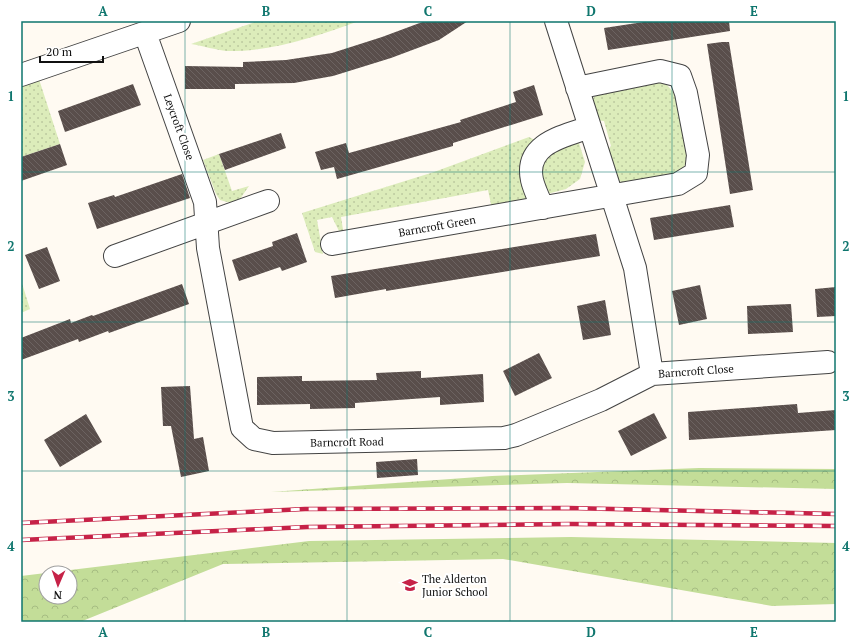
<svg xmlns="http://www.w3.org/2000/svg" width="857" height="643" font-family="'PT Serif',serif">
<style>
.grass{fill:url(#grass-dots)}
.forest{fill:url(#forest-crowns);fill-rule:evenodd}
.building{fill:url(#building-back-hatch)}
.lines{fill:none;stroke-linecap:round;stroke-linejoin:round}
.minor-casing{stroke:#434343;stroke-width:24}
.minor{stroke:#fff;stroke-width:22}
.rail-casing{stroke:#c62247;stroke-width:4.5}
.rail{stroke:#fff;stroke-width:3;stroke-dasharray:9;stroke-linecap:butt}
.grid{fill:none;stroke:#0f766e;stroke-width:1;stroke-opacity:0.55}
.labels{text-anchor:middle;stroke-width:4;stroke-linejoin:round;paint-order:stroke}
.street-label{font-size:11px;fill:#101010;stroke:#fff}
.poi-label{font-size:11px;fill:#101010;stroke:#fff;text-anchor:start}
.neatline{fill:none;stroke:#0f766e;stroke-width:1.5}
.grid-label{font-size:13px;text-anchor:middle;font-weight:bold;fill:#0f766e}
</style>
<defs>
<pattern id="grass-dots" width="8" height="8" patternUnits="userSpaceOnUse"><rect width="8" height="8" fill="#dcecba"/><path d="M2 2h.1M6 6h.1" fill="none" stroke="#bcc99f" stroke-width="1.8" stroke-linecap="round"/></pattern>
<pattern id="forest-crowns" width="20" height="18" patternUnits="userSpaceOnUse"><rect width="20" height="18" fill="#c3dd98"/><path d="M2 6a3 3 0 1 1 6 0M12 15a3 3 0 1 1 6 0" fill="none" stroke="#a6bd82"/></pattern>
<pattern id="building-back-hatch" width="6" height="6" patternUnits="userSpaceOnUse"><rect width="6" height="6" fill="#594e4b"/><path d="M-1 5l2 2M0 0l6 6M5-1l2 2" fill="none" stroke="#6c6361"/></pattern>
</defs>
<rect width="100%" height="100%" fill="#fffaf2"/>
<path class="grass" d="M 258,21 L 359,21 C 318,36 272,52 227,51 C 216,50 203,46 191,44 Z
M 37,73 L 60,144 L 21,157 L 21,79 Z
M 655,81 L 667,85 L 676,95 L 688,156 L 684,167 L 673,176 L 631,184 L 618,181 L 605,154 L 611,146 L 604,121 L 595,120 L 591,100 L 597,94 Z
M 529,137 L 539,142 L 526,198 L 519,204 L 492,209 L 488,190 L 341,217 L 344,236 L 341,235 L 332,217 L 317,220 L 323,254 L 315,252 L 302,213 L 434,172 Z
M 578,140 L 585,162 L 580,179 L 566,189 L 543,195 L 539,162 L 551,149 Z
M 219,154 L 232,191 L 249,186 L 240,199 L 236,202 L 227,202 L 220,200 L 216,194 L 203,160 Z
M 21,280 L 30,309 L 21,313 Z"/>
<path class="forest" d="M 699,468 L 836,469 L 836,489 L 567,483 L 271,492 L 492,476 Z
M 571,537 L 836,543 L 836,604 L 772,606 L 503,559 L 223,564 L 80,622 L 21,622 L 21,576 L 309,541 ZM 46,573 L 70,573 L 70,597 L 46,597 Z"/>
<path class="building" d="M 425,21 L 468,21 L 439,40 L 391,58 L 333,76 L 294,83 L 235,84 L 235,89 L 185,89 L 185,66 L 243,67 L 243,62 L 286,60 L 332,53 L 382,37 Z
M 650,21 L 729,21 L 730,31 L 608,50 L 604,28 Z
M 722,42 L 729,42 L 753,190 L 730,194 L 707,44 Z
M 133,84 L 141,105 L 65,132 L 58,111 Z
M 534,85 L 543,115 L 453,143 L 453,146 L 337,179 L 334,167 L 321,170 L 315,152 L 346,143 L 349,153 L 461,122 L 460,120 L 516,102 L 513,92 Z
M 281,133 L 286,148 L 225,170 L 219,154 Z
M 60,144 L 67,165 L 21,181 L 21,157 Z
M 182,174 L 190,198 L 97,229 L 88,203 L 114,195 L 115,197 Z
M 730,205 L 734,227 L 654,240 L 650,218 Z
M 297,233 L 307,262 L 282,271 L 280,267 L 239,281 L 232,260 L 273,246 L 272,242 Z
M 596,234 L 600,256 L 386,291 L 386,289 L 335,298 L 331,276 Z
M 47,247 L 60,281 L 39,289 L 25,255 Z
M 182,284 L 189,304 L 109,333 L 108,331 L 79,342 L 78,339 L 21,360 L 21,338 L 70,319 L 71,323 L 92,315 L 93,316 Z
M 700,285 L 707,319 L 679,325 L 672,291 Z
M 836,287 L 836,316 L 817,317 L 815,289 Z
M 605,300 L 611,335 L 583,340 L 577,306 Z
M 791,304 L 793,332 L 748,334 L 747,306 Z
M 539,353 L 552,378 L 515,396 L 503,371 Z
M 421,371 L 421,378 L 483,374 L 484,402 L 440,405 L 440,397 L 355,403 L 355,408 L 310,409 L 310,404 L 257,405 L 257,377 L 302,376 L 302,381 L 377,380 L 376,373 Z
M 190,386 L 194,439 L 203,437 L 209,471 L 181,477 L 171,426 L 163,426 L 161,387 Z
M 797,404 L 798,413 L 836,410 L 836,430 L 689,440 L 688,412 Z
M 654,413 L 667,438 L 631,456 L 618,431 Z
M 86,414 L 102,442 L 60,467 L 44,440 Z
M 417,459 L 418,475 L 377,478 L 376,462 Z"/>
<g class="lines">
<g class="minor-casing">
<path id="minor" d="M 556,21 L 635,268 L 652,374 L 828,362
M 145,33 L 205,202 L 208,248 L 242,428 L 254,439 L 273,443 L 504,438 L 516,435 L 601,400 L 652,374
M 21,75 L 179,21
M 543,208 C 539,199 534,189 532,180 C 524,143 565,136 590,127
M 332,244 L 678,184 L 696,173 L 698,155 L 686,93 L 680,76 L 660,71 L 577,88
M 115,256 L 268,201"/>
</g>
<use href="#minor" class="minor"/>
<g class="rail-casing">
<path id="rail" d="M 21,523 L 305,509 L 568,508 L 836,514
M 21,540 L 307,527 L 570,524 L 836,526"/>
</g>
<use href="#rail" class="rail"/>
</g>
<path class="grid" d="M 185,21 L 185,622M 347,21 L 347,622M 510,21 L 510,622M 672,21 L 672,622M 21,172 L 836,172M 21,322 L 836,322M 21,471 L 836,471"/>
<defs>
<g id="school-bare" transform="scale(1.2)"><path d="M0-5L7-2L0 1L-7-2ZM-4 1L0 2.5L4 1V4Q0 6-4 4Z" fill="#c62247" stroke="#fff" stroke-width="2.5" paint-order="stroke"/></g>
</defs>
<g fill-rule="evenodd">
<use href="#school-bare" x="410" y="585"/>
</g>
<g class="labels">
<g class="street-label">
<text transform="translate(179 127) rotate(70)" y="4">Leycroft Close</text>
<text transform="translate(437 226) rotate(-10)" y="4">Barncroft Green</text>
<text transform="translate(696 371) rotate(-4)" y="4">Barncroft Close</text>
<text transform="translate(347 442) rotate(-1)" y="4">Barncroft Road</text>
</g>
<g class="poi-label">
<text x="422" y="583">The Alderton<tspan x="422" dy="13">Junior School</tspan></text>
</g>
</g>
<rect width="857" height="643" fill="none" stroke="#ffffff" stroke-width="44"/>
<g transform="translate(58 585) rotate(182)"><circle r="19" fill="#ffffff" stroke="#9f9f9f"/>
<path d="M0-3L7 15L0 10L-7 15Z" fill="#c62247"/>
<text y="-6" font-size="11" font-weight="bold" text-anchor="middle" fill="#101010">N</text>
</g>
<path d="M40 56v6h63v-6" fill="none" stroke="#101010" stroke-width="2"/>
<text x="46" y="56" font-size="12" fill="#101010" stroke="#ffffff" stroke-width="3" paint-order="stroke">20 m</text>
<rect x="22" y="22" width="813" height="599" class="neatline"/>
<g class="grid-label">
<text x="103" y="16">A</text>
<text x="266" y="16">B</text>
<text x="428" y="16">C</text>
<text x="591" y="16">D</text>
<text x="754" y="16">E</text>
<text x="11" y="101">1</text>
<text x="846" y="101">1</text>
<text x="11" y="251">2</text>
<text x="846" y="251">2</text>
<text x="11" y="401">3</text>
<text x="846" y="401">3</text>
<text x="11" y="551">4</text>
<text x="846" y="551">4</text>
<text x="103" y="637">A</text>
<text x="266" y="637">B</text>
<text x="428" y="637">C</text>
<text x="591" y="637">D</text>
<text x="754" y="637">E</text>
</g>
</svg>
